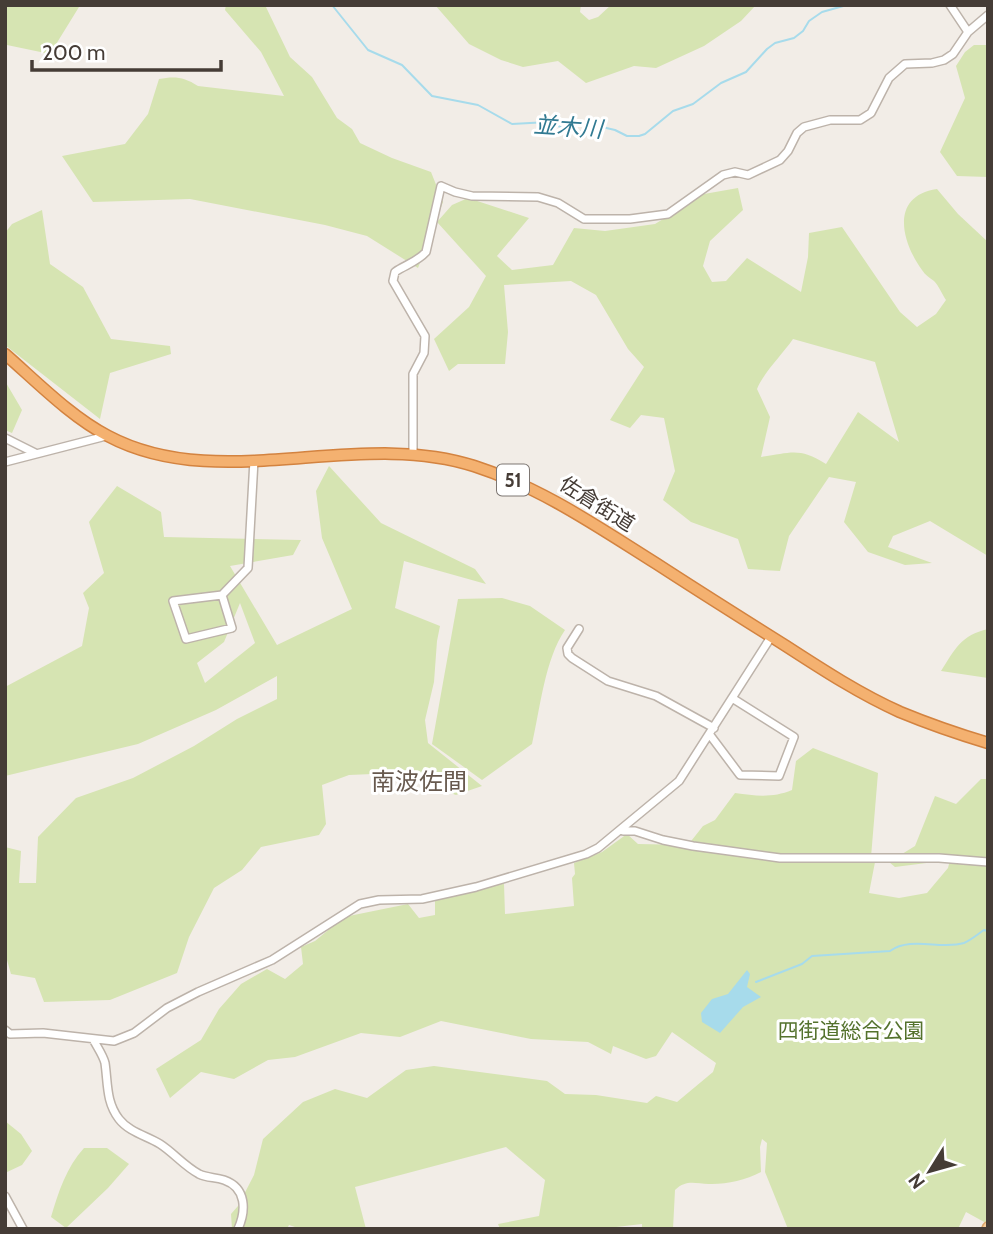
<svg xmlns="http://www.w3.org/2000/svg" width="993" height="1234" font-family="Cabin,'Noto Sans JP',sans-serif">
<style>
.green{fill:#d6e4b2;fill-rule:evenodd}
.water{fill:#a7dbeb}
.lines{fill:none;stroke-linecap:round;stroke-linejoin:round}
.stream{stroke:#a7dbeb;stroke-width:2}
.minor-casing{stroke:#bdb3aa;stroke-width:10}
.major-casing{stroke:#dba66b;stroke-width:12}
.highway-casing{stroke:#d38340;stroke-width:13}
.minor{stroke:#fff;stroke-width:7}
.major{stroke:#f7cd9b;stroke-width:9}
.highway{stroke:#f4b170;stroke-width:10}
.labels{text-anchor:middle;stroke-width:6;stroke-linejoin:round;paint-order:stroke}
.shield{fill:#fff;stroke:#7d7672;stroke-width:2}
.shield-label{font-size:19px;font-weight:bold;fill:#453c36}
.street-label{font-size:21px;fill:#453c36;stroke:#fff}
.park-label{font-size:21px;fill:#54722d;stroke:#fff}
.water-label{font-size:23px;font-style:italic;fill:#317a92;stroke:#fff}
.quarter-label{font-size:24px;fill:#67594e;stroke:#fff}
</style>
<rect width="100%" height="100%" fill="#f2ede7"/>
<path class="green" d="M 5,5 L 78,5 L 79,7 L 50,54 L 7,45 Z
M 226,5 L 265,5 L 290,57 L 312,77 L 337,118 L 352,129 L 360,143 L 392,158 L 431,172 L 443,202 L 418,268 L 367,236 L 325,225 L 190,199 L 93,202 L 62,156 L 125,144 L 148,114 L 159,79 C 175,76 184,77 198,86 L 284,96 L 261,52 L 225,10 Z
M 435,5 L 581,5 L 580,12 L 589,20 L 598,17 L 611,5 L 756,5 L 741,21 L 704,46 L 656,68 L 634,66 L 586,83 L 558,61 L 523,67 L 501,60 L 469,44 Z
M 974,45 L 988,45 L 988,177 L 957,176 L 940,152 L 965,98 L 956,66 L 965,52 Z
M 738,188 L 743,210 L 710,241 L 703,266 L 712,282 L 726,281 L 747,258 L 801,292 L 808,257 L 809,233 L 842,227 L 900,312 L 917,327 L 936,314 L 946,300 C 942,294 939,286 934,281 C 930,278 925,275 922,270 C 901,241 890,196 937,189 L 958,214 L 988,242 L 988,556 L 930,521 L 893,536 L 888,547 L 932,563 L 905,565 L 868,552 L 844,522 L 856,482 L 829,477 L 789,536 L 780,571 L 748,569 L 738,539 L 691,522 L 663,500 L 675,471 L 664,418 L 641,415 L 630,428 L 610,420 L 644,367 L 628,349 L 596,295 L 571,281 L 504,285 L 508,332 L 505,364 L 458,364 L 449,371 L 434,339 L 469,307 L 486,276 L 437,222 L 452,205 L 468,198 L 529,218 L 497,256 L 512,270 L 553,265 L 574,228 L 605,231 L 655,224 L 704,194 ZM 793,339 L 875,362 L 899,442 L 858,412 L 826,464 C 799,447 791,453 761,457 L 770,417 L 757,389 C 764,372 782,355 793,339 Z
M 42,210 L 50,264 L 83,287 L 111,339 L 170,346 L 171,354 L 110,373 L 100,419 L 5,345 L 5,233 L 12,224 Z
M 5,381 L 22,410 L 12,433 L 5,430 Z
M 329,466 L 381,523 L 475,569 L 486,584 L 404,561 L 395,608 L 440,626 L 437,641 L 434,682 L 425,720 L 428,743 L 482,786 L 456,795 L 396,773 L 349,775 L 322,785 L 326,824 L 319,835 L 261,847 L 242,870 L 214,888 L 189,937 L 177,973 L 110,1000 L 44,1002 L 35,978 L 11,974 L 5,953 L 5,847 L 21,851 L 19,883 L 36,883 L 38,837 L 76,798 L 133,778 L 194,746 L 237,719 L 277,699 L 277,676 L 216,710 L 138,744 L 5,776 L 5,687 L 82,646 L 89,608 L 83,593 L 104,573 L 89,522 L 117,486 L 161,512 L 164,537 L 301,540 L 293,555 L 230,566 L 277,645 L 352,609 L 322,538 L 316,491 ZM 240,603 L 255,643 L 205,683 L 197,663 L 224,642 Z
M 502,598 L 530,606 L 565,630 C 545,659 540,709 532,744 L 482,780 L 432,744 L 458,599 Z
M 988,629 L 988,678 L 941,671 C 955,649 961,635 988,629 Z
M 813,748 L 878,773 L 871,857 L 876,857 L 869,893 L 899,898 L 927,893 L 948,868 L 950,860 L 895,867 L 889,862 L 915,846 L 935,796 L 956,804 L 981,779 L 988,779 L 986,1223 L 966,1212 L 958,1229 L 788,1229 L 765,1172 L 767,1143 L 762,1139 L 760,1147 L 761,1172 C 746,1180 728,1184 712,1184 C 697,1185 688,1178 675,1190 L 673,1229 L 642,1229 L 642,1224 L 599,1229 L 500,1229 L 498,1224 L 539,1216 L 545,1180 L 506,1147 L 355,1187 L 366,1229 L 301,1229 L 289,1225 L 287,1229 L 232,1229 L 231,1214 L 238,1206 L 254,1175 L 263,1139 L 303,1102 L 335,1089 L 367,1098 L 406,1070 L 434,1066 L 547,1081 L 565,1094 L 596,1095 L 647,1103 L 656,1096 L 677,1102 L 713,1072 L 716,1063 L 672,1032 L 656,1056 L 646,1059 L 613,1046 L 611,1054 L 588,1042 L 531,1039 L 441,1021 L 400,1037 L 361,1033 L 295,1057 L 268,1060 L 234,1079 L 201,1072 L 170,1098 L 156,1069 L 201,1040 L 219,1009 L 241,984 L 267,969 L 285,979 L 303,964 L 301,947 L 315,941 L 344,917 L 408,904 L 419,918 L 435,915 L 435,900 L 489,885 L 504,884 L 505,914 L 574,906 L 572,878 L 575,874 L 574,863 L 602,852 L 627,834 L 638,844 L 688,845 L 703,826 L 715,820 L 735,793 C 756,796 773,798 792,790 L 796,761 Z
M 5,1121 L 21,1134 L 32,1151 L 22,1165 L 5,1173 Z
M 84,1148 L 107,1148 L 129,1164 L 108,1188 L 66,1228 L 51,1217 C 58,1193 67,1166 84,1148 Z"/>
<path class="water" d="M 747,970 L 750,974 L 747,987 L 761,997 L 743,1007 L 720,1033 L 702,1022 L 701,1013 L 712,999 L 728,994 Z"/>
<g class="lines">
<path class="stream" d="M 332,5 L 368,50 L 402,65 L 432,96 L 478,105 L 512,124 L 548,122 L 571,131 L 579,132 L 602,127 L 615,130 L 627,136 L 639,136 L 645,134 L 673,111 L 693,104 L 721,83 L 746,72 L 767,49 L 775,43 L 794,38 L 803,31 L 809,21 L 822,12 L 847,5
M 756,982 L 802,964 L 812,956 L 890,951 C 911,936 941,950 964,943 C 971,940 978,934 984,930 L 987,931"/>
<g class="minor-casing">
<path id="minor" d="M 950,5 L 968,32
M 5,438 L 35,453
M 413,454 L 413,374 L 424,353 L 425,336 L 393,281 L 395,272 C 405,265 417,262 426,252 L 441,186 L 455,192 L 472,196 L 538,197 L 558,203 L 584,219 L 630,219 L 668,214 L 723,175 L 735,172 L 748,175 L 780,160 L 788,151 L 797,133 L 804,127 L 830,120 L 860,120 L 871,113 L 889,78 L 905,64 L 932,63 L 944,60 L 953,54 L 968,32 L 988,15
M 5,462 L 106,436
M 222,595 L 232,628 L 186,639 L 173,601 Z
M 222,595 L 248,568 L 254,460
M 579,629 L 567,648 L 568,654 L 572,658 L 608,681 L 656,696 L 714,728
M 710,735 L 740,775 L 779,776 L 794,737 L 732,698
M 622,829 L 623,831 L 635,831 L 663,840 L 693,846 L 780,858 L 939,858 L 988,862
M 5,1030 L 10,1034 L 43,1033 L 114,1041 L 134,1033 L 167,1008 L 198,992 L 272,960 L 360,904 L 379,900 L 422,899 L 476,887 L 586,854 L 598,848 L 679,781 L 771,637
M 93,1039 C 97,1047 103,1055 105,1063 C 108,1084 106,1102 119,1119 C 129,1132 147,1136 160,1144 C 174,1153 184,1166 199,1174 C 207,1178 215,1177 224,1180 C 247,1188 246,1211 238,1229
M 5,1196 L 23,1229"/>
</g>
<g class="major-casing">
<path id="major" d="M 987,1229 L 988,1227"/>
</g>
<g class="highway-casing">
<path id="highway" d="M 5,354 C 36,381 71,417 108,436 C 219,495 356,428 474,466 C 542,488 598,527 657,564 C 700,592 743,619 786,646 C 823,670 860,694 900,712 C 929,724 958,734 988,743"/>
</g>
<use href="#minor" class="minor"/>
<use href="#major" class="major"/>
<use href="#highway" class="highway"/>
</g>
<g class="labels">
<rect class="shield" x="497" y="464.5" width="32" height="31" rx="5"/>
<g class="shield-label">
<text x="513" y="487">51</text>
</g>
<g class="street-label">
<text transform="translate(597 504) rotate(32)" y="7">佐倉街道</text>
</g>
<g class="park-label">
<text x="851" y="1038">四街道総合公園</text>
</g>
<g class="water-label">
<text transform="translate(568 127) rotate(4)" y="8">並木川</text>
</g>
<g class="quarter-label">
<text x="419" y="790">南波佐間</text>
</g>
</g>
<rect width="993" height="1234" fill="none" stroke="#453c36" stroke-width="14"/>
<g transform="translate(930 1171) rotate(233)" stroke="#ffffff" stroke-width="5" paint-order="stroke">
<path d="M0-5L12 26L0 18L-12 26Z" fill="#453c36"/>
<text y="-10" font-size="19" font-weight="bold" text-anchor="middle" fill="#453c36">N</text>
</g>
<path d="M32 60v10h189v-10" fill="none" stroke="#453c36" stroke-width="3.5"/>
<text x="42" y="60" font-size="21" fill="#453c36" stroke="#ffffff" stroke-width="5" paint-order="stroke">200 m</text>
</svg>
